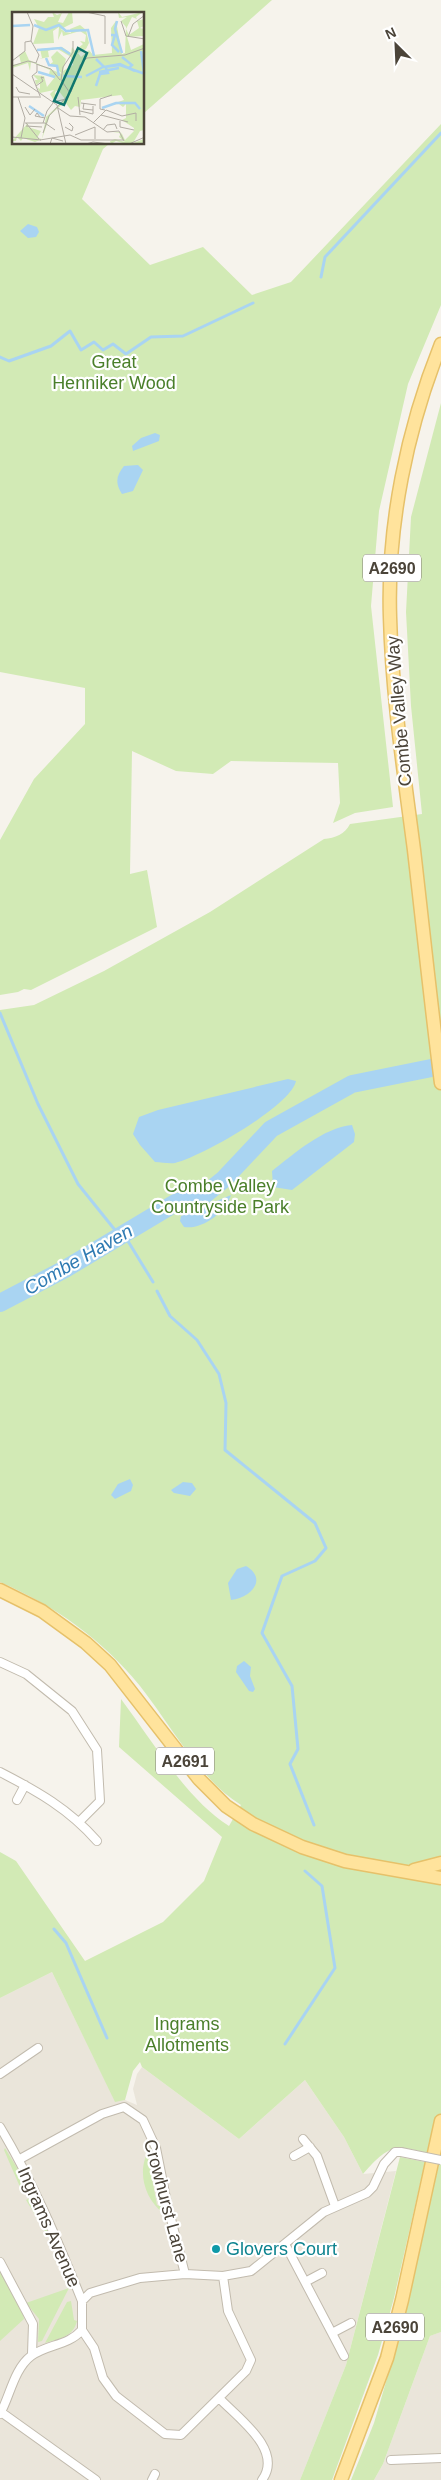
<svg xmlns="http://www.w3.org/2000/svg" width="441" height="2480" font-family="Arial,sans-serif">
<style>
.residential{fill:#eae5da}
.green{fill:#d2eab5}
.water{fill:#a9d4f2}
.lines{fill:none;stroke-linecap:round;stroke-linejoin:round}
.stream{stroke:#a9d4f2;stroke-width:3}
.river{stroke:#a9d4f2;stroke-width:18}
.minor-casing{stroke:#c2bbae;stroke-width:10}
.primary-casing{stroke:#e6c16a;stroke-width:15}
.minor{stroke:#fff;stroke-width:8}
.primary{stroke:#ffe39c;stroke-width:12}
.minor-bridge-casing{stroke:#c2bbae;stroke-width:10;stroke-linecap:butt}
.minor-bridge{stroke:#fff;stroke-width:8}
.culture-dot{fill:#0f9aa8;stroke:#fff;stroke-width:2}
.labels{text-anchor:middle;stroke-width:4.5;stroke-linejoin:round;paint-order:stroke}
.shield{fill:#fff;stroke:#817c74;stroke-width:1}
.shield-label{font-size:16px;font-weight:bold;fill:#4b4439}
.park-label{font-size:18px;fill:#4a7f2a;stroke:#fff}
.street-label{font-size:18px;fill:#4b4439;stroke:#fff}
.culture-label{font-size:18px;fill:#0d838f;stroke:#fff;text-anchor:start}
.water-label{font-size:19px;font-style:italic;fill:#2e7ab2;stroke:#fff}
.inset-river{fill:none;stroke:#a9d4f2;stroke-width:2.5}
.inset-road{fill:none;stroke:#b2ada4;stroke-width:1}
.view{fill:#0f766e;fill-opacity:0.15;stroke:#0f766e;stroke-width:2.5}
.inset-edge{fill:none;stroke:#4b4439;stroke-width:2.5}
</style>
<rect width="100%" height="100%" fill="#f6f3ec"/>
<path class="residential" d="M 52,1972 L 115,2101 L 125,2100 L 137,2105 L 133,2089 L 137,2074 L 142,2067 L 239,2139 L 305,2080 L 344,2137 L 363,2174 L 396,2171 L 346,2365 L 300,2480 L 0,2480 L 0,1998 Z
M 441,2332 L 441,2480 L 374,2480 L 383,2464 L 430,2336 Z"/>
<path class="green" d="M 0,0 L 272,0 L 144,113 L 144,14 L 14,14 L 14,144 L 109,144 L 103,149 L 82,199 L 150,265 L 203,247 L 252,295 L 291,282 L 441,124 L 441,305 L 408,384 L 379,511 L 371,606 L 393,807 L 355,813 L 333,823 L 340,803 L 338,763 L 231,761 L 213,774 L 176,771 L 132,751 L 130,874 L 147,870 L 157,927 L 31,990 L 24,989 L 18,992 L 0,995 L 0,840 L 34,779 L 85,724 L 85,688 L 0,672 Z
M 441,403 L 441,2156 C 398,2147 394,2138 363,2174 L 344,2137 L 305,2080 L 239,2139 L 142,2067 L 140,2062 L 133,2071 L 125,2100 L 115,2102 L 52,1972 L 0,1998 L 0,1852 L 16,1861 L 85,1961 L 163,1922 L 204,1881 L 222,1837 L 119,1747 L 121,1699 C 151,1739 187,1800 229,1826 L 241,1805 C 200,1780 170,1724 140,1686 C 102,1639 55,1606 0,1582 L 0,1010 L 34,1005 L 104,971 L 210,912 L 324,839 C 335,838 345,834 350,824 L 422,814 L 411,706 L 406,612 L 411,517 Z
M 151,2147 L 151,2154 L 148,2157 L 157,2205 L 162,2207 L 163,2213 C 143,2197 136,2168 151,2147 Z
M 5,2148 L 31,2191 L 23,2194 L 4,2150 Z
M 400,2157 L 425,2162 L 394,2298 L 378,2355 L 332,2480 L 300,2480 L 346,2365 Z
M 439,2164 L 441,2165 L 441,2332 L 430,2336 L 383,2464 L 374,2480 L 351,2480 L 374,2423 L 393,2358 Z
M 34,2196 L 53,2241 L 52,2243 L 26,2200 Z
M 0,2268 L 22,2309 L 24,2319 L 0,2341 Z
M 69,2288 L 42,2341 L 38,2342 L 39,2319 L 26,2303 Z
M 71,2301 L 74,2320 L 77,2321 C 73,2337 59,2339 45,2343 L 67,2302 Z"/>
<path class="water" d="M 28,224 L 37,227 L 39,232 L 36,237 L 28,238 L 20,231 Z
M 155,433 L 160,435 L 159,441 L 133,451 L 132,446 L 141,438 Z
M 138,465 L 143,470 L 133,491 L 122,494 C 115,483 116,476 124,466 Z
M 288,1079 L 296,1081 C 291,1106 201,1157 175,1163 C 169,1164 161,1162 155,1162 L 140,1145 L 133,1134 L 139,1117 L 158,1110 Z
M 352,1125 L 355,1134 L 354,1142 L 292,1190 L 273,1187 L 272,1171 C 295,1153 323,1128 352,1125 Z
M 231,1195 C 225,1213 202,1230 184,1227 L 180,1221 L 181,1216 Z
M 130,1479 L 133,1485 L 131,1491 L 115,1499 L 111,1495 L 118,1484 Z
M 183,1482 L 192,1483 L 196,1489 L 190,1496 L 174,1493 L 171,1490 Z
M 246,1566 C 268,1579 251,1598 231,1600 L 228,1583 L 237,1569 Z
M 244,1661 L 251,1667 L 250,1676 L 255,1689 L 253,1692 L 249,1691 L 236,1672 L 237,1666 Z"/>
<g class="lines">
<path class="stream" d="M 321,277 L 325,257 L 441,133
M 0,357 L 9,361 L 51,346 L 70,331 L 81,350 L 94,342 L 103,350 L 113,344 L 126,354 L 151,337 L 183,336 L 253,303
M 0,1013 L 38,1104 L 78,1184 L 119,1235
M 123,1233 L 153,1282
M 157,1291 L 170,1316 L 197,1340 L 219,1374 L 226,1403 L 225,1450 L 315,1523 L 326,1548 L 315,1561 L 282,1576 L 262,1633 L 292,1686 L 298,1749 L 290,1764 L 314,1825
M 54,1929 L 66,1943 L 107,2038
M 285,2044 L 335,1968 L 322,1886 L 305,1871"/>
<path class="river" d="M 0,1303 L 65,1269 L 177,1202 L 203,1196 L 224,1179 L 271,1129 L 352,1084 L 441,1066"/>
<g class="minor-casing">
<path id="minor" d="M 0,1662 L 26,1674 L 72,1711 L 97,1750 L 100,1801 L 80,1821
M 0,1772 C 37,1791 69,1809 97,1841
M 17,1800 L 25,1785
M 0,2074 L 38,2048
M 0,2127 C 33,2182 58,2241 82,2301
M 303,2139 L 317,2156 L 335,2206
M 294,2156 L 310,2147
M 20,2159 L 102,2114 L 124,2107 L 143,2120 L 156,2148 L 167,2203 L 185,2274
M 285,2244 L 344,2356
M 0,2262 L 33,2324 L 32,2354
M 305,2282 L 322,2273
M 82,2330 L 94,2348 L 103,2378 L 116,2396 L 165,2434 L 181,2435 L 246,2371 L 251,2360 L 228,2311 L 223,2276
M 332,2333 L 351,2323
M 219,2398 C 238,2418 284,2450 262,2480
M 1,2412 L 96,2480
M 0,2414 C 10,2396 14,2369 31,2356 C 47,2344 68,2346 82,2330 L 82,2301 L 90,2293 L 140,2278 L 185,2274 L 223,2276 L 251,2271 L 324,2212 L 367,2193 L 373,2187 L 384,2164 L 395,2152 L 401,2152
M 391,2460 L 441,2458
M 152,2480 L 155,2474"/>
</g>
<g class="primary-casing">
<path id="primary" d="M 441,344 C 407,429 387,525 390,617 C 392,695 404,773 414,850 C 423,928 431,1005 441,1083
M 0,1590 L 42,1611 L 86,1643 L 110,1665 L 199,1779 L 226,1806 L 253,1824 L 302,1847 L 345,1861 L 441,1878
M 414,1870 L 441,1863
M 341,2480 L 387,2358 L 402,2300 L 441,2121"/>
</g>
<use href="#minor" class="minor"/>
<use href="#primary" class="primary"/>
<g class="minor-bridge-casing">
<path id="minor-bridge" d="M 401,2152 L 441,2160"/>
</g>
<use href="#minor-bridge" class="minor-bridge"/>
</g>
<circle class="culture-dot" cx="216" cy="2249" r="5"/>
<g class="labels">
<g class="shield">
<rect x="363" y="554.5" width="58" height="27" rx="4"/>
<rect x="156" y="1747.5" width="58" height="27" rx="4"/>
<rect x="366" y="2313.5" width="58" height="27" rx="4"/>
</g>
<g class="shield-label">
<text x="392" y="574">A2690</text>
<text x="185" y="1767">A2691</text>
<text x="395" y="2333">A2690</text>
</g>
<g class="park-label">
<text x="114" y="368">Great<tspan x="114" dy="21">Henniker Wood</tspan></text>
<text x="220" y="1192">Combe Valley<tspan x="220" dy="21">Countryside Park</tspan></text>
<text x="187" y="2030">Ingrams<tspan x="187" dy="21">Allotments</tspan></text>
</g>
<g class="street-label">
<text transform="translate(399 711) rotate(-95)" y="6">Combe Valley Way</text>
<text transform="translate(166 2201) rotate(75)" y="6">Crowhurst Lane</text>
<text transform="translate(49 2227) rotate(66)" y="6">Ingrams Avenue</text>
</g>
<g class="culture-label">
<text x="226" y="2255">Glovers Court</text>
</g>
<g class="water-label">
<text transform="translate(78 1259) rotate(-30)" y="7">Combe Haven</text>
</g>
</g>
<g transform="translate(12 12)">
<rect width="132" height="132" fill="#f6f3ec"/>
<path d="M 40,0 L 45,3 L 50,1 L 46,10 L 51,11 L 57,0 L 60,0 L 61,11 L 49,17 L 53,20 L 59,21 L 58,17 L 68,13 L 74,18 L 77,31 L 74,37 L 66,41 L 69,45 L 77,38 L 81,43 L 100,41 L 99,16 L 104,9 L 110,42 L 113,41 L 114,15 L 109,9 L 115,5 L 107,6 L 106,0 L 110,5 L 131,0 L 124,5 L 125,7 L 120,5 L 114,17 L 117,23 L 127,16 L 125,9 L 132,7 L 132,14 L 128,16 L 132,17 L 132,24 L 115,25 L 119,38 L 132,32 L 132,118 L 128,119 L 121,131 L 132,127 L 132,132 L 114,132 L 104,129 L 99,132 L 98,129 L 103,127 L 113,130 L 107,125 L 109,121 L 101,120 L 108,120 L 110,122 L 113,128 L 122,119 L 122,116 L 110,108 L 114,106 L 114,92 L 111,95 L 107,92 L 97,93 L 112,88 L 109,83 L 69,88 L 68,95 L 63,94 L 59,98 L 53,90 L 38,103 L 30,127 L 23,130 L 11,126 L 9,129 L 5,125 L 4,129 L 0,129 L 16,111 L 16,115 L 29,119 L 25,126 L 30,127 L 34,105 L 53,87 L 46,78 L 43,80 L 45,87 L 41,87 L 38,82 L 42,78 L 28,81 L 25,75 L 28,77 L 28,70 L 24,73 L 23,68 L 26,68 L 21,63 L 32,64 L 35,75 L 43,65 L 37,62 L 38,58 L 19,50 L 18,59 L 16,51 L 0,56 L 0,53 L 9,51 L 7,43 L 13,39 L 17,48 L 50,62 L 43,54 L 37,53 L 41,50 L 39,45 L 45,39 L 54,47 L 51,59 L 61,53 L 59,45 L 44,36 L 36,39 L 37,45 L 27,47 L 30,46 L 28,37 L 50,35 L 59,41 L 60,35 L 63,39 L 71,32 L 68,29 L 73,30 L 74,23 L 68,19 L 51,24 L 50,19 L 46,28 L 47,15 L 41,19 L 42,31 L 21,32 L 27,16 L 22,7 L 32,10 L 36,5 L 42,5 Z" fill="#d2eab5"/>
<path class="inset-river" d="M 105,9 L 103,17 L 110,41M 22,13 L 34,18 L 47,13 L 54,19 L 76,18 L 82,44M 0,14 L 18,13M 99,23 L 103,23 L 100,33 L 107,40M 25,38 L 49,36 L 58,42M 129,39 L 132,61M 110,45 L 120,53 L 117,56M 34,46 L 37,53 L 45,54 L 47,64M 84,47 L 92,55 L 108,52 L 123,59M 92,55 L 108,53 L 133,62M 26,60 L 43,65M 87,60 L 107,56M 51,64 L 70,65M 74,64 L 91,55M 84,74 L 88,62 L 96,61 L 94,56M 17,94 L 32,104M 90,96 L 104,91 L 123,91 L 128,97"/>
<path class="inset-road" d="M 15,0 L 21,14 L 19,29 L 27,43 L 24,51M 74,0 L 93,4M 109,9 L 114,24 L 133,27M 116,25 L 121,12 L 133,3M 93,32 L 93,4M 0,49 L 13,39 L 13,30 L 19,29M 24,52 L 39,57 L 48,68M 25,53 L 25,60 L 20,64 L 28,84M 0,54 L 16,49 L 24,51M 0,62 L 45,93 L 54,132M 49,68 L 51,55 L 61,40 L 61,29M 49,68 L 58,81M 24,74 L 31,69 L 29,65 L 32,66M 4,75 L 7,80 L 18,82M 59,80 L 68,53 L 75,46 L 113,43 L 133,36M 0,85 L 29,85M 6,85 L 13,106 L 9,126M 66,85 L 68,103M 40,90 L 55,87M 69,91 L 84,93M 72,91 L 71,97 L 81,98M 13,95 L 18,103 L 23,97M 46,96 L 58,104 L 73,105 L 95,120 L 107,119 L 112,129M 93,98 L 88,97 L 88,87 L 100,83M 68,99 L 81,102 L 81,94M 89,103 L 116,110M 28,105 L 25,101 L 23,104 L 33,106M 108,109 L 108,115 L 122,118M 13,111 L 33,111 L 43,118M 14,111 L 27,127M 31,111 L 35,99 L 41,91M 81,111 L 94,98 L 110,104 L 124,101 L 124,109M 14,114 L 30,115M 53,115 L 60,119 L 61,115 L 57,111M 91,118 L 95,113 L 103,112 L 105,117M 31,121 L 37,104 L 58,81M 63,123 L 83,115 L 83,127M 0,125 L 29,128M 28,128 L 58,123 L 69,128 L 111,128M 38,132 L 40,126 L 51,129M 74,132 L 81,130 L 97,132M 117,132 L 133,125"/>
<path class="view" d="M 66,36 L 75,41 L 52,93 L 42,89 Z"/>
<rect width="132" height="132" class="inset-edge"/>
</g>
<g transform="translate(396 45) rotate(336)" stroke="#ffffff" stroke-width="4" paint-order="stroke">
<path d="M0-4L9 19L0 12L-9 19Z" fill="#4b4439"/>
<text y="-8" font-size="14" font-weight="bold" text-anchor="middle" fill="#4b4439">N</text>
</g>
</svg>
